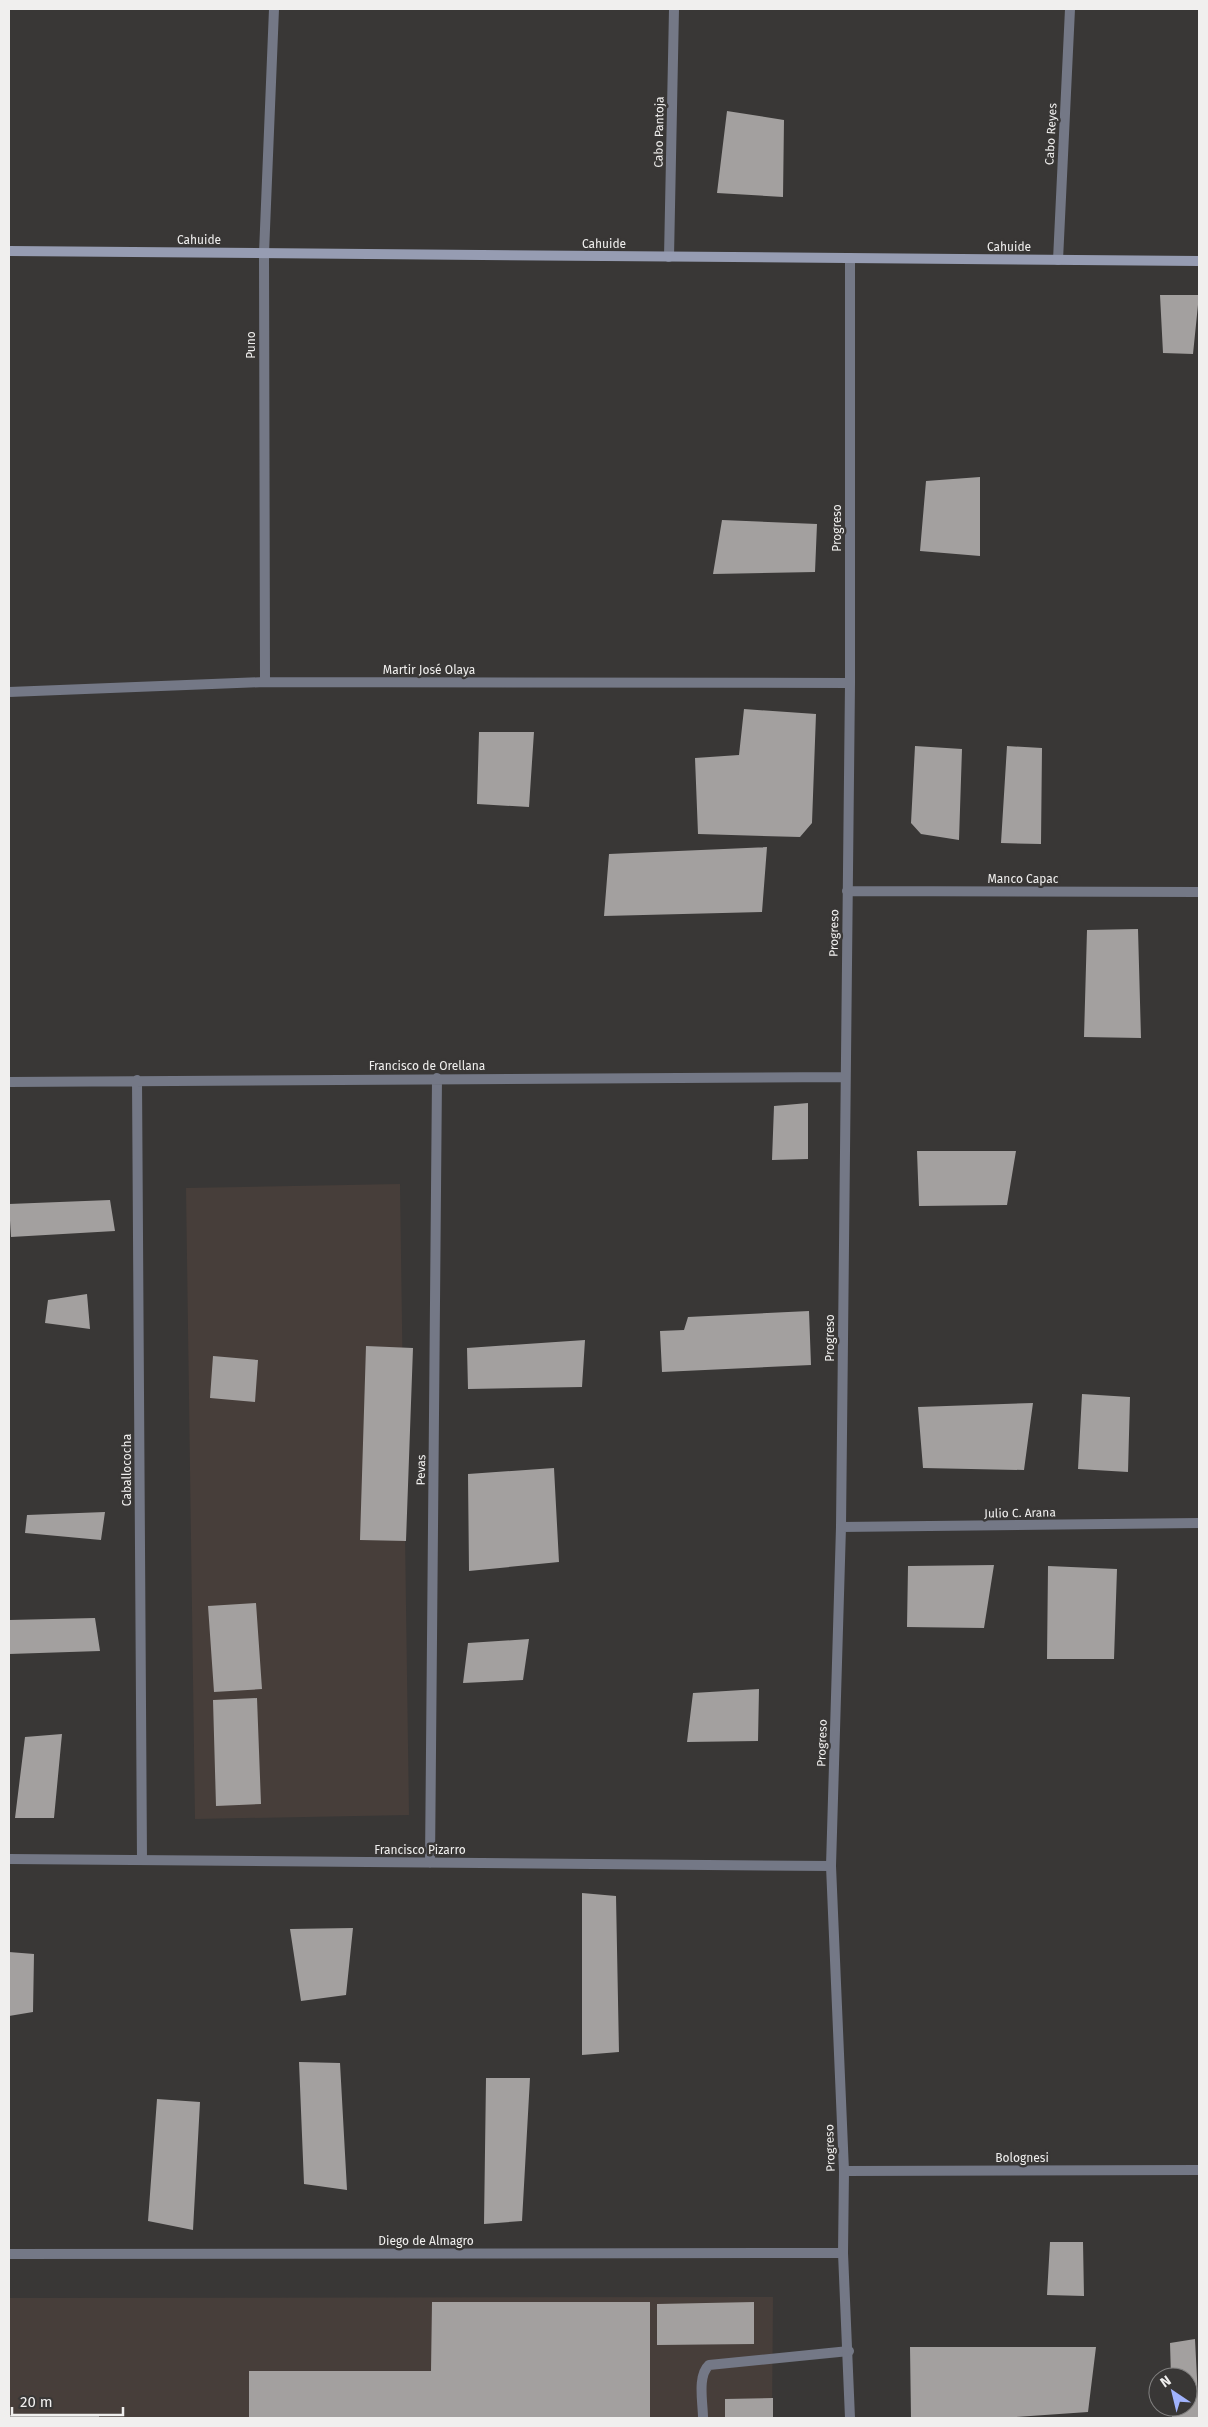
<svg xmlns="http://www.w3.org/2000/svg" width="1208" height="2427" font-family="'Fira Sans',sans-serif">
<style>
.built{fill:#473e3a}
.building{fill:#a3a09f}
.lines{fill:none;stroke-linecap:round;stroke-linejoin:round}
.lane{stroke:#747886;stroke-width:10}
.street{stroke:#747886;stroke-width:10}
.secondary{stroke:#969cb2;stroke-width:10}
.labels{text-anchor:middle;stroke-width:5;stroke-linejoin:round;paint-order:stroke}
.street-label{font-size:12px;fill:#f0efee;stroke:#393736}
</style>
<rect width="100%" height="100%" fill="#393736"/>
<path class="built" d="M 400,1184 L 409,1815 L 195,1819 L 186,1188 Z
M 773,2297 L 772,2418 L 9,2418 L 9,2298 Z"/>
<path class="building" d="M 727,111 L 784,120 L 783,197 L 717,193 Z
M 1160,295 L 1199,295 L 1193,354 L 1163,353 Z
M 980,477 L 980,556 L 920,551 L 926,481 Z
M 722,520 L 817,524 L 815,572 L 713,574 Z
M 744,709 L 816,714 L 812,823 L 800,837 L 698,834 L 695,758 L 739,755 Z
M 479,732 L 534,732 L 529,807 L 477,804 Z
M 915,746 L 962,749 L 959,840 L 921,834 L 911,823 Z
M 1007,746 L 1042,748 L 1041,844 L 1001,843 Z
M 767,847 L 762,912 L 604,916 L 609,854 Z
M 1138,929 L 1141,1038 L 1084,1037 L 1087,930 Z
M 808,1103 L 808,1159 L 772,1160 L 774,1106 Z
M 917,1151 L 1016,1151 L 1007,1205 L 919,1206 Z
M 110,1200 L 115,1231 L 11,1237 L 9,1204 Z
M 87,1294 L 90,1329 L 45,1323 L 48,1300 Z
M 809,1311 L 811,1365 L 662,1372 L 660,1331 L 684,1330 L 688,1317 Z
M 585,1340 L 582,1387 L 468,1389 L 467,1348 Z
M 366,1346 L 413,1348 L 406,1541 L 360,1540 Z
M 213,1356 L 258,1360 L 255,1402 L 210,1398 Z
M 1082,1394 L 1130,1397 L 1128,1472 L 1078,1469 Z
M 1033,1403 L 1024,1470 L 923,1468 L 918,1407 Z
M 554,1468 L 559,1562 L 469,1571 L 468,1474 Z
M 105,1512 L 101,1540 L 25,1533 L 27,1515 Z
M 994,1565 L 984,1628 L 907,1627 L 908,1566 Z
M 1048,1566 L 1117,1569 L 1114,1659 L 1047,1659 Z
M 256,1603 L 262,1689 L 214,1692 L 208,1606 Z
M 95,1618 L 100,1651 L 9,1654 L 9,1620 Z
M 529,1639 L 523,1680 L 463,1683 L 468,1643 Z
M 759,1689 L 758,1741 L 687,1742 L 693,1693 Z
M 257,1698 L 261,1804 L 216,1806 L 213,1700 Z
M 62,1734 L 54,1818 L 15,1818 L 25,1737 Z
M 582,1893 L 616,1896 L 619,2052 L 582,2055 Z
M 353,1928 L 346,1995 L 301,2001 L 290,1929 Z
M 9,1952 L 34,1954 L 33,2012 L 9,2016 Z
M 299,2062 L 340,2063 L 347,2190 L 304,2184 Z
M 486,2078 L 530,2078 L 522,2221 L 484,2224 Z
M 157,2099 L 200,2102 L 193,2230 L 148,2221 Z
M 1050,2242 L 1083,2242 L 1084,2296 L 1047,2295 Z
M 432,2302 L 650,2302 L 650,2418 L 249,2418 L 249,2371 L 431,2371 Z
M 754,2302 L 754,2344 L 657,2345 L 657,2304 Z
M 1195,2339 L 1199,2418 L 1172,2418 L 1172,2407 L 1188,2407 L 1188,2377 L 1171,2377 L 1170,2343 Z
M 910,2347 L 1096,2347 L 1088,2412 L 1003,2418 L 911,2418 Z
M 773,2398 L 773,2418 L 725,2418 L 725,2399 Z
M 99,2414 L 99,2418 L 9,2418 L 9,2415 Z"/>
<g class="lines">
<path class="lane" d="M 703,2418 C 703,2403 697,2376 709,2365 L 849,2351"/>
<path class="street" d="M 669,257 L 674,9
M 850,258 L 850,683 L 841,1527 L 831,1866 L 844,2171 L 843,2253 L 850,2418
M 1058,260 L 1070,9
M 265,682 L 264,253 L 274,9
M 9,692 L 265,682 L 850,683
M 847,891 L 1199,892
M 137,1080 L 142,1860
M 9,1082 L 844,1077
M 841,1527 L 1199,1523
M 9,1859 L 831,1866
M 430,1863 L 437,1078
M 844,2171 L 1199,2170
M 9,2254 L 843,2253"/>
<path class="secondary" d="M 9,251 L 1199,261"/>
</g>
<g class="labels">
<g class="street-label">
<text transform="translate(659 132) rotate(-89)" y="4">Cabo Pantoja</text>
<text transform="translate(1051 134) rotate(-87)" y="4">Cabo Reyes</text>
<text x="199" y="244">Cahuide</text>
<text x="604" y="248">Cahuide</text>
<text x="1009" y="251">Cahuide</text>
<text transform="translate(251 345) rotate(-90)" y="4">Puno</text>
<text transform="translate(837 528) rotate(-90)" y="4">Progreso</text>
<text x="429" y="674">Martir José Olaya</text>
<text x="1023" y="883">Manco Capac</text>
<text transform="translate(834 933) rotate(-89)" y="4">Progreso</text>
<text x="427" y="1070">Francisco de Orellana</text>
<text transform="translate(830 1338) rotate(-90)" y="4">Progreso</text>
<text transform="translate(127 1470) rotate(-90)" y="4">Caballococha</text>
<text transform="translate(421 1470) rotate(-89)" y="4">Pevas</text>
<text transform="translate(1020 1513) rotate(-1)" y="4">Julio C. Arana</text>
<text transform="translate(822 1743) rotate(-88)" y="4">Progreso</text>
<text x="420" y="1854">Francisco Pizarro</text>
<text transform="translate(830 2148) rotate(-92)" y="4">Progreso</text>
<text x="1022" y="2162">Bolognesi</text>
<text x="426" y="2245">Diego de Almagro</text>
</g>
</g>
<rect width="1208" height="2427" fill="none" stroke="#f0efee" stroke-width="20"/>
<g transform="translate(1173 2392) rotate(325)"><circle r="24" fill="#393736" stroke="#828180"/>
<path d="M0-4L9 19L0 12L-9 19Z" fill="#a1b3fd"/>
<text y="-8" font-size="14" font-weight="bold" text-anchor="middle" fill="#f0efee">N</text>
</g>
<path d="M12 2407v8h111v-8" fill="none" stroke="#f0efee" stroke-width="2.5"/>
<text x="20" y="2407" font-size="15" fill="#f0efee" stroke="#393736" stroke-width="4" paint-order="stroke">20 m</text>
</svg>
